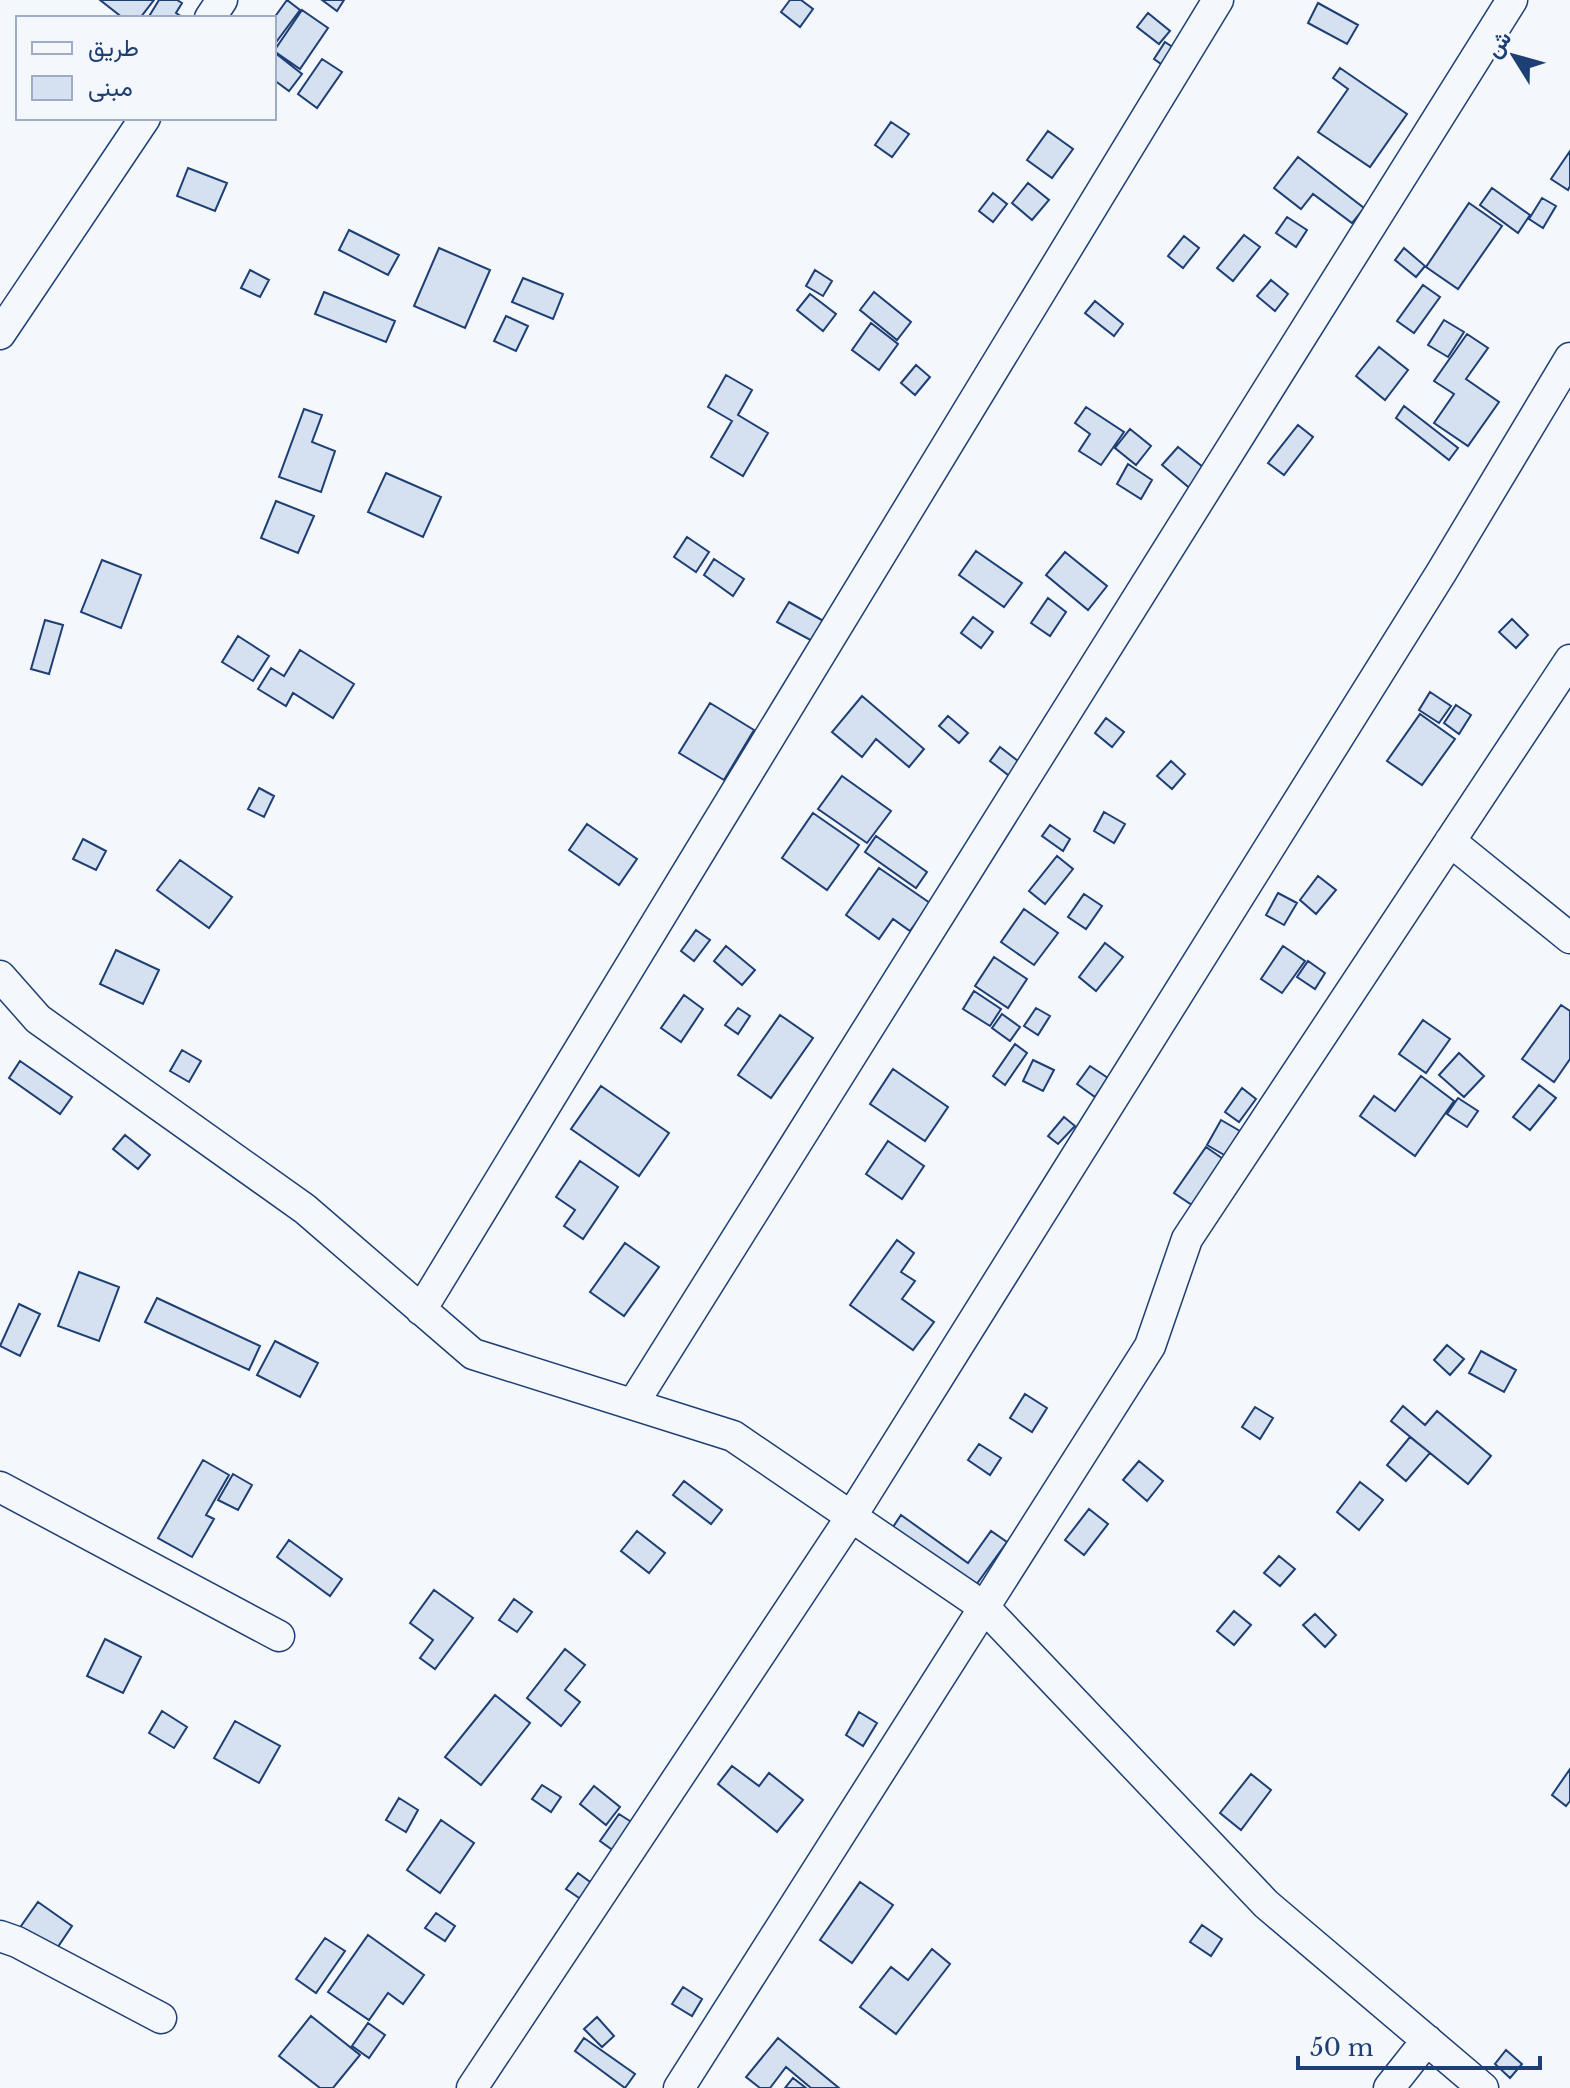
<svg xmlns="http://www.w3.org/2000/svg" width="1570" height="2088" font-family="'Libre Baskerville',Vazirmatn,serif">
<style>
.building{fill:#d5e0f0;stroke:#1d3f73;stroke-width:2}
.lines{fill:none;stroke-linecap:round;stroke-linejoin:round}
.street-casing{stroke:#1d3f73;stroke-width:33}
.street{stroke:#f4f7fb;stroke-width:30}
</style>
<rect width="100%" height="100%" fill="#f4f7fb"/>
<path class="building" d="M 100,0 L 154,0 L 140,18 L 123,18 Z
M 159,0 L 177,0 L 182,3 L 176,13 L 184,18 L 148,18 Z
M 287,0 L 300,10 L 274,45 L 274,18 Z
M 322,0 L 344,0 L 337,11 Z
M 790,0 L 801,0 L 813,9 L 800,27 L 781,12 Z
M 1318,3 L 1358,25 L 1347,44 L 1308,23 Z
M 302,10 L 328,28 L 300,69 L 274,51 Z
M 1148,13 L 1170,31 L 1159,44 L 1137,27 Z
M 1165,42 L 1183,54 L 1171,71 L 1154,59 Z
M 274,52 L 302,74 L 289,91 L 274,80 Z
M 322,59 L 342,72 L 317,108 L 298,94 Z
M 1340,68 L 1407,114 L 1370,167 L 1318,132 L 1348,89 L 1333,78 Z
M 891,122 L 909,134 L 892,157 L 875,145 Z
M 1048,131 L 1073,149 L 1052,178 L 1027,160 Z
M 1570,151 L 1570,186 L 1568,190 L 1551,179 Z
M 1298,157 L 1364,208 L 1352,223 L 1313,194 L 1301,209 L 1274,188 Z
M 188,168 L 227,183 L 215,211 L 177,196 Z
M 1028,183 L 1049,200 L 1032,220 L 1012,203 Z
M 1492,188 L 1530,215 L 1518,233 L 1480,205 Z
M 993,193 L 1007,204 L 993,222 L 979,211 Z
M 1542,198 L 1556,206 L 1543,228 L 1529,219 Z
M 1469,203 L 1502,226 L 1458,289 L 1426,267 Z
M 1287,217 L 1307,230 L 1296,247 L 1276,233 Z
M 349,230 L 399,255 L 388,275 L 339,250 Z
M 1244,235 L 1260,247 L 1233,281 L 1217,268 Z
M 1184,236 L 1199,248 L 1183,268 L 1168,256 Z
M 439,248 L 490,270 L 465,328 L 414,306 Z
M 1404,248 L 1425,266 L 1416,277 L 1395,260 Z
M 250,270 L 269,280 L 260,297 L 241,288 Z
M 815,270 L 832,281 L 823,296 L 806,286 Z
M 523,278 L 563,294 L 553,319 L 512,302 Z
M 1271,280 L 1288,294 L 1275,311 L 1257,296 Z
M 1423,285 L 1440,297 L 1414,333 L 1397,321 Z
M 324,292 L 395,321 L 386,342 L 315,314 Z
M 874,292 L 911,322 L 897,340 L 860,310 Z
M 810,294 L 836,314 L 823,331 L 797,310 Z
M 1095,301 L 1123,324 L 1114,336 L 1085,313 Z
M 506,316 L 528,326 L 516,351 L 494,341 Z
M 1444,320 L 1464,332 L 1448,357 L 1428,345 Z
M 871,323 L 898,344 L 879,370 L 852,350 Z
M 1467,334 L 1488,348 L 1466,379 L 1499,402 L 1468,446 L 1434,423 L 1454,394 L 1434,381 Z
M 1379,347 L 1408,370 L 1385,400 L 1356,376 Z
M 916,365 L 930,377 L 915,395 L 901,383 Z
M 726,375 L 752,390 L 738,415 L 768,433 L 743,476 L 711,457 L 732,421 L 708,407 Z
M 1404,406 L 1458,448 L 1449,460 L 1396,418 Z
M 1086,407 L 1124,432 L 1101,465 L 1079,451 L 1090,434 L 1075,423 Z
M 304,409 L 322,415 L 312,442 L 335,451 L 321,492 L 279,477 Z
M 1298,425 L 1313,437 L 1284,475 L 1268,463 Z
M 1130,429 L 1151,446 L 1136,465 L 1115,448 Z
M 1178,447 L 1214,476 L 1198,495 L 1162,465 Z
M 1128,464 L 1152,480 L 1141,499 L 1117,484 Z
M 386,473 L 441,497 L 423,537 L 368,512 Z
M 276,501 L 314,516 L 298,553 L 261,538 Z
M 687,537 L 709,552 L 696,572 L 674,557 Z
M 976,551 L 1022,583 L 1004,607 L 959,575 Z
M 1065,552 L 1107,586 L 1088,610 L 1046,575 Z
M 714,559 L 744,579 L 733,596 L 704,575 Z
M 102,560 L 141,575 L 121,628 L 81,612 Z
M 1048,598 L 1066,612 L 1050,636 L 1031,623 Z
M 789,602 L 840,630 L 829,650 L 777,622 Z
M 973,617 L 993,632 L 981,648 L 961,633 Z
M 1512,619 L 1528,635 L 1516,648 L 1499,632 Z
M 45,620 L 63,625 L 49,674 L 31,669 Z
M 238,636 L 269,656 L 253,681 L 222,662 Z
M 300,650 L 354,684 L 333,718 L 293,693 L 286,706 L 258,689 L 271,668 L 284,676 Z
M 1430,692 L 1451,706 L 1439,723 L 1419,710 Z
M 862,696 L 924,749 L 909,767 L 876,739 L 862,757 L 832,732 Z
M 710,703 L 754,730 L 724,780 L 679,753 Z
M 1456,705 L 1471,715 L 1459,734 L 1444,723 Z
M 1420,714 L 1455,739 L 1422,785 L 1387,761 Z
M 948,716 L 968,733 L 959,743 L 939,726 Z
M 1106,718 L 1124,732 L 1112,747 L 1095,733 Z
M 1000,747 L 1022,764 L 1012,778 L 990,761 Z
M 1171,761 L 1185,774 L 1172,789 L 1157,776 Z
M 842,776 L 891,811 L 867,843 L 818,809 Z
M 259,788 L 274,796 L 264,817 L 248,809 Z
M 1104,812 L 1125,824 L 1114,843 L 1094,831 Z
M 813,813 L 859,845 L 827,890 L 782,858 Z
M 587,824 L 637,859 L 619,885 L 569,850 Z
M 1050,825 L 1070,839 L 1063,851 L 1042,836 Z
M 876,836 L 927,872 L 916,888 L 865,852 Z
M 83,839 L 106,851 L 96,870 L 73,859 Z
M 1057,856 L 1073,869 L 1045,904 L 1029,891 Z
M 180,860 L 232,897 L 209,928 L 157,890 Z
M 879,868 L 930,903 L 910,931 L 893,919 L 879,939 L 846,915 Z
M 1318,876 L 1336,890 L 1316,914 L 1300,900 Z
M 1278,893 L 1297,903 L 1284,925 L 1266,915 Z
M 1084,894 L 1102,906 L 1086,929 L 1068,917 Z
M 1024,909 L 1058,933 L 1034,965 L 1001,942 Z
M 696,930 L 710,940 L 694,961 L 681,951 Z
M 1105,943 L 1123,957 L 1096,991 L 1079,977 Z
M 726,946 L 755,970 L 742,985 L 714,961 Z
M 1283,946 L 1305,961 L 1282,993 L 1261,979 Z
M 116,950 L 159,970 L 143,1004 L 100,984 Z
M 994,957 L 1027,979 L 1008,1008 L 975,986 Z
M 1308,961 L 1325,973 L 1315,989 L 1297,977 Z
M 974,991 L 1001,1009 L 990,1026 L 963,1009 Z
M 684,995 L 703,1009 L 681,1042 L 661,1028 Z
M 1561,1005 L 1570,1011 L 1570,1059 L 1554,1082 L 1522,1059 Z
M 738,1008 L 750,1016 L 738,1034 L 725,1025 Z
M 1036,1008 L 1050,1016 L 1038,1035 L 1024,1026 Z
M 1002,1014 L 1020,1027 L 1010,1041 L 992,1028 Z
M 780,1015 L 813,1038 L 771,1098 L 738,1075 Z
M 1423,1020 L 1450,1039 L 1426,1073 L 1399,1054 Z
M 1015,1044 L 1027,1053 L 1005,1085 L 993,1076 Z
M 182,1050 L 201,1061 L 189,1082 L 170,1071 Z
M 1459,1053 L 1484,1076 L 1464,1097 L 1439,1075 Z
M 1033,1060 L 1054,1070 L 1043,1091 L 1023,1081 Z
M 20,1061 L 72,1097 L 60,1114 L 9,1078 Z
M 1090,1066 L 1108,1078 L 1095,1097 L 1077,1084 Z
M 893,1069 L 948,1107 L 925,1141 L 870,1104 Z
M 1421,1076 L 1454,1101 L 1415,1156 L 1360,1116 L 1374,1096 L 1395,1111 Z
M 1539,1085 L 1556,1098 L 1530,1130 L 1513,1117 Z
M 601,1086 L 669,1133 L 639,1176 L 571,1129 Z
M 1242,1088 L 1256,1099 L 1239,1122 L 1225,1112 Z
M 1458,1098 L 1478,1111 L 1467,1127 L 1447,1114 Z
M 1064,1117 L 1075,1126 L 1058,1144 L 1048,1136 Z
M 1221,1120 L 1240,1131 L 1226,1156 L 1207,1145 Z
M 125,1135 L 150,1155 L 138,1169 L 113,1149 Z
M 888,1141 L 924,1166 L 902,1199 L 866,1174 Z
M 1206,1147 L 1226,1161 L 1195,1207 L 1174,1193 Z
M 580,1161 L 618,1187 L 583,1239 L 564,1226 L 575,1210 L 556,1197 Z
M 897,1240 L 914,1253 L 901,1272 L 915,1281 L 902,1299 L 934,1322 L 913,1350 L 850,1305 Z
M 625,1243 L 659,1267 L 624,1316 L 590,1292 Z
M 79,1272 L 119,1287 L 99,1341 L 58,1326 Z
M 157,1298 L 260,1346 L 249,1370 L 145,1322 Z
M 19,1304 L 40,1314 L 20,1356 L 0,1346 Z
M 275,1341 L 318,1363 L 300,1397 L 257,1375 Z
M 1447,1345 L 1464,1359 L 1450,1375 L 1434,1360 Z
M 1481,1351 L 1516,1370 L 1504,1392 L 1469,1373 Z
M 1025,1394 L 1047,1408 L 1032,1432 L 1010,1418 Z
M 1403,1406 L 1425,1425 L 1437,1411 L 1491,1456 L 1468,1484 L 1391,1421 Z
M 1255,1407 L 1273,1418 L 1260,1439 L 1242,1427 Z
M 1410,1437 L 1430,1453 L 1406,1481 L 1387,1465 Z
M 979,1444 L 1001,1458 L 990,1475 L 968,1460 Z
M 203,1460 L 229,1475 L 206,1515 L 214,1519 L 192,1557 L 158,1538 Z
M 1139,1461 L 1163,1481 L 1147,1501 L 1123,1480 Z
M 233,1474 L 252,1485 L 238,1510 L 218,1500 Z
M 684,1481 L 722,1510 L 711,1524 L 673,1495 Z
M 1360,1482 L 1383,1500 L 1359,1530 L 1337,1512 Z
M 1089,1509 L 1108,1524 L 1084,1555 L 1065,1540 Z
M 901,1515 L 968,1563 L 991,1531 L 1007,1542 L 976,1585 L 893,1527 Z
M 637,1531 L 665,1553 L 649,1573 L 621,1551 Z
M 289,1540 L 342,1579 L 330,1596 L 277,1557 Z
M 1279,1556 L 1295,1569 L 1280,1586 L 1264,1573 Z
M 434,1590 L 473,1618 L 435,1669 L 420,1658 L 433,1640 L 410,1623 Z
M 514,1599 L 532,1612 L 517,1632 L 499,1620 Z
M 1234,1611 L 1251,1625 L 1234,1645 L 1217,1631 Z
M 1315,1614 L 1336,1635 L 1325,1647 L 1303,1625 Z
M 105,1639 L 141,1657 L 123,1693 L 87,1676 Z
M 565,1649 L 585,1665 L 565,1690 L 580,1702 L 561,1726 L 527,1698 Z
M 495,1695 L 530,1723 L 481,1785 L 445,1757 Z
M 162,1711 L 187,1727 L 174,1748 L 149,1733 Z
M 859,1712 L 877,1723 L 863,1746 L 846,1735 Z
M 235,1721 L 280,1746 L 259,1783 L 214,1758 Z
M 732,1766 L 759,1786 L 769,1773 L 803,1800 L 777,1832 L 718,1784 Z
M 1570,1769 L 1570,1801 L 1566,1806 L 1552,1795 Z
M 1251,1774 L 1271,1790 L 1241,1830 L 1220,1813 Z
M 542,1785 L 561,1797 L 551,1812 L 532,1799 Z
M 594,1786 L 620,1807 L 606,1825 L 580,1804 Z
M 399,1798 L 418,1810 L 406,1832 L 386,1820 Z
M 619,1814 L 633,1823 L 614,1851 L 600,1841 Z
M 441,1820 L 474,1843 L 440,1893 L 407,1870 Z
M 578,1873 L 597,1887 L 585,1902 L 566,1889 Z
M 860,1882 L 893,1905 L 852,1963 L 820,1940 Z
M 38,1902 L 72,1926 L 49,1960 L 14,1936 Z
M 436,1913 L 455,1926 L 445,1941 L 425,1928 Z
M 1202,1925 L 1222,1939 L 1211,1956 L 1190,1942 Z
M 368,1935 L 424,1975 L 403,2004 L 388,1993 L 369,2020 L 328,1992 Z
M 325,1938 L 345,1951 L 316,1993 L 296,1979 Z
M 932,1949 L 950,1964 L 896,2034 L 860,2007 L 891,1967 L 908,1980 Z
M 683,1987 L 702,1999 L 692,2016 L 672,2004 Z
M 311,2016 L 360,2055 L 333,2088 L 320,2088 L 279,2056 Z
M 597,2017 L 614,2036 L 602,2047 L 584,2029 Z
M 368,2023 L 385,2035 L 369,2058 L 352,2046 Z
M 584,2038 L 635,2074 L 625,2088 L 575,2051 Z
M 778,2038 L 839,2088 L 811,2088 L 786,2067 L 770,2088 L 760,2088 L 746,2077 Z
M 1506,2050 L 1522,2064 L 1510,2078 L 1495,2064 Z
M 793,2078 L 806,2088 L 785,2088 Z"/>
<g class="lines">
<g class="street-casing">
<path id="street" d="M 210,18 L 222,0
M 0,334 L 145,118
M 1450,841 L 1570,938
M 0,976 L 38,1019 L 305,1209 L 473,1354 L 733,1436 L 984,1607 L 1266,1904 L 1483,2088
M 421,1310 L 1218,0
M 633,1404 L 1512,0
M 0,1487 L 279,1636
M 0,1936 L 17,1942 L 161,2018
M 472,2088 L 851,1517 L 1441,573 L 1570,358
M 679,2088 L 1150,1346 L 1187,1239 L 1570,660
M 1389,2088 L 1427,2040"/>
</g>
<use href="#street" class="street"/>
</g>
<rect x="16" y="16" width="260" height="104" fill="#f4f7fb" stroke="#9eadc5" stroke-width="2"/>
<rect x="32" y="42" width="40" height="12" fill="#f4f7fb" stroke="#9eadc5" stroke-width="2"/>
<text x="88" y="56" font-size="24" fill="#1d3f73">طريق</text>
<rect x="32" y="76" width="40" height="24" fill="#d5e0f0" stroke="#9eadc5" stroke-width="2"/>
<text x="88" y="96" font-size="24" fill="#1d3f73">مبنى</text>
<g transform="translate(1514 56) rotate(307)" stroke="#f4f7fb" stroke-width="6" paint-order="stroke">
<path d="M0-6L14 30L0 20L-14 30Z" fill="#1d3f73"/>
<text y="-12" font-size="22" font-weight="bold" text-anchor="middle" fill="#1d3f73">ش</text>
</g>
<path d="M1298 2056v12h242v-12" fill="none" stroke="#1d3f73" stroke-width="4"/>
<text x="1310" y="2056" font-size="24" fill="#1d3f73" stroke="#f4f7fb" stroke-width="6" paint-order="stroke">50 m</text>
</svg>
